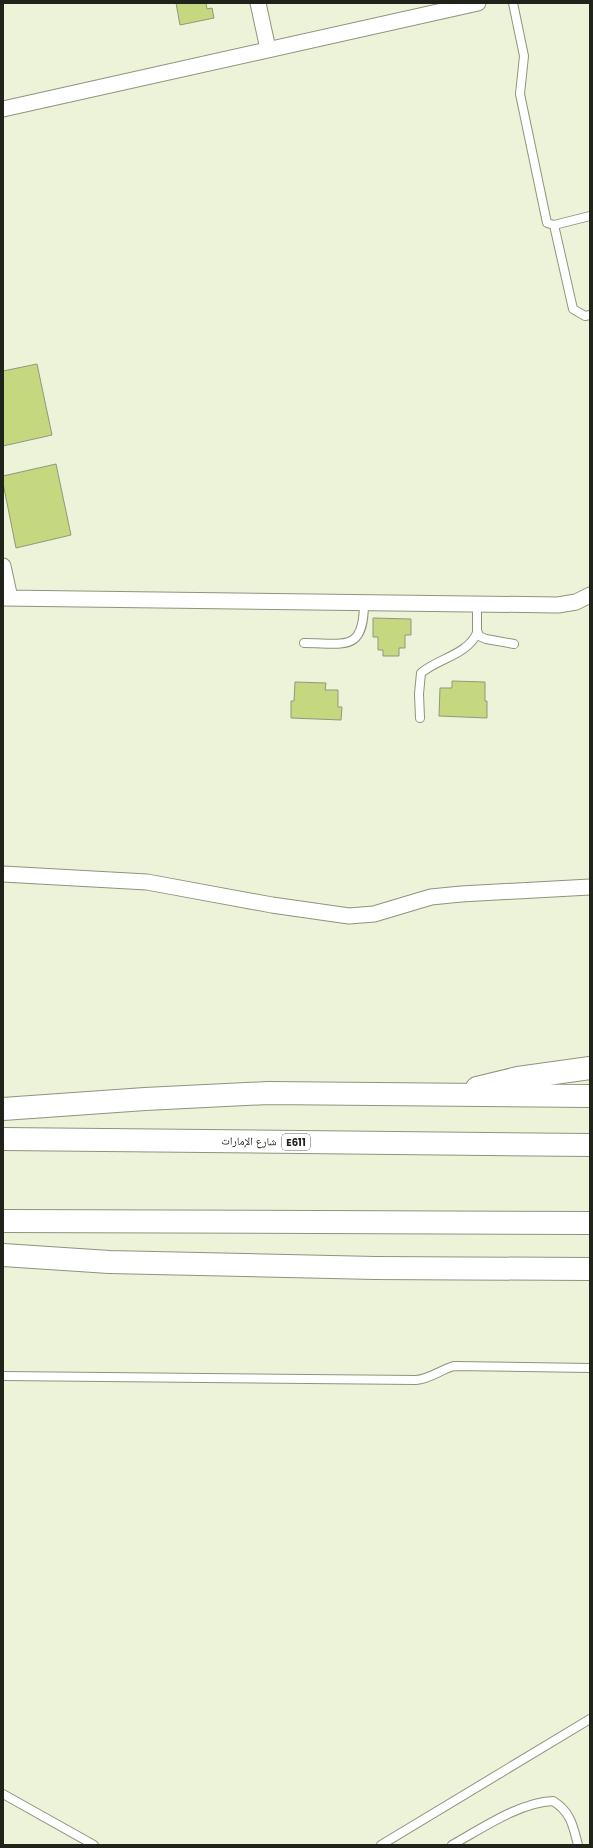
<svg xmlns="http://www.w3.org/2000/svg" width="593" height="1848" font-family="Poppins,'Noto Naskh Arabic',sans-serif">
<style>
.building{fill:#c5d87f;stroke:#91977e}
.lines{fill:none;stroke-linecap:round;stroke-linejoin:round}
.service-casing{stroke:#8e947c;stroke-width:10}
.minor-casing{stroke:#8e947c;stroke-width:17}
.motorway-casing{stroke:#8e947c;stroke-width:24}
.service{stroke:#fff;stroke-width:8}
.minor{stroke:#fff;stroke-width:15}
.motorway{stroke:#fff;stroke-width:22}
.labels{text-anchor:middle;stroke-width:3.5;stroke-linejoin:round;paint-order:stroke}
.shield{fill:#fff;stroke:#63655e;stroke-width:1}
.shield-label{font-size:10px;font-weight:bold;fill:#202319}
.street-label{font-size:11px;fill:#202319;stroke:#fff}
</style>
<rect width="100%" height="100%" fill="#ecf3d9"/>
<path class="building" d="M 176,3 L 206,3 L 207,9 L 212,8 L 214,18 L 180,25 Z
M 37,364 L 52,435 L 3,446 L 3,371 Z
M 56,464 L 71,535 L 16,548 L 3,483 L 3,476 Z
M 373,618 L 411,619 L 411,635 L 405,635 L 405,648 L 399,648 L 399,656 L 383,656 L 383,650 L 378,650 L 378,637 L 373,637 Z
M 452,681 L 485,682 L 485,701 L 487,701 L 487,718 L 439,716 L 440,688 L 452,688 Z
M 295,682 L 326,683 L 325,690 L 338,690 L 338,707 L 342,707 L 341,720 L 291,718 L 291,701 L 294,701 Z"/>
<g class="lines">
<g class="service-casing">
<path id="service" d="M 513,3 L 524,56 L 520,94 L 547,223 L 554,225 L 590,216
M 554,225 L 573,309 L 585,316 L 590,315
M 477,603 L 477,630 L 479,636 L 486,639 L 514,644
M 304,643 C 345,643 364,653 364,602
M 420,718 L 419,694 L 421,673 C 439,658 467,655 477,633
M 3,1376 L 416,1380 C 430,1379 440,1370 454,1366 L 590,1368
M 3,1794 L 94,1845
M 381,1845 L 590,1719
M 452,1845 C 481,1829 520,1802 553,1801 C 571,1812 573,1826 578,1845"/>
</g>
<g class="minor-casing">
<path id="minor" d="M 258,3 L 268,49
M 3,109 L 478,3
M 3,566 L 10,598
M 3,598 L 558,605 L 576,602 L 590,595
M 3,874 L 147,882 L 272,905 L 349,916 L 374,914 L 431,897 L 461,894 L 590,887"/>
</g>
<g class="motorway-casing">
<path id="motorway" d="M 477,1088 L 518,1078 L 590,1068
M 3,1109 L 145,1099 L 268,1093 L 590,1096
M 3,1139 L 590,1145
M 3,1221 L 590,1223
M 3,1255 L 109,1262 L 375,1268 L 590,1269"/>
</g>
<use href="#service" class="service"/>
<use href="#minor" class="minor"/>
<use href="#motorway" class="motorway"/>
</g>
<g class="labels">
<rect class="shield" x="282" y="1134" width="28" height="16" rx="3"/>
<g class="shield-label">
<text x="296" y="1146">E611</text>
</g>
<g class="street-label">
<text transform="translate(249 1141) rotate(1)" y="4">شارع الإمارات</text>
</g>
</g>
<rect width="593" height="1848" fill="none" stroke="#202319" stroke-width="8"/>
</svg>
